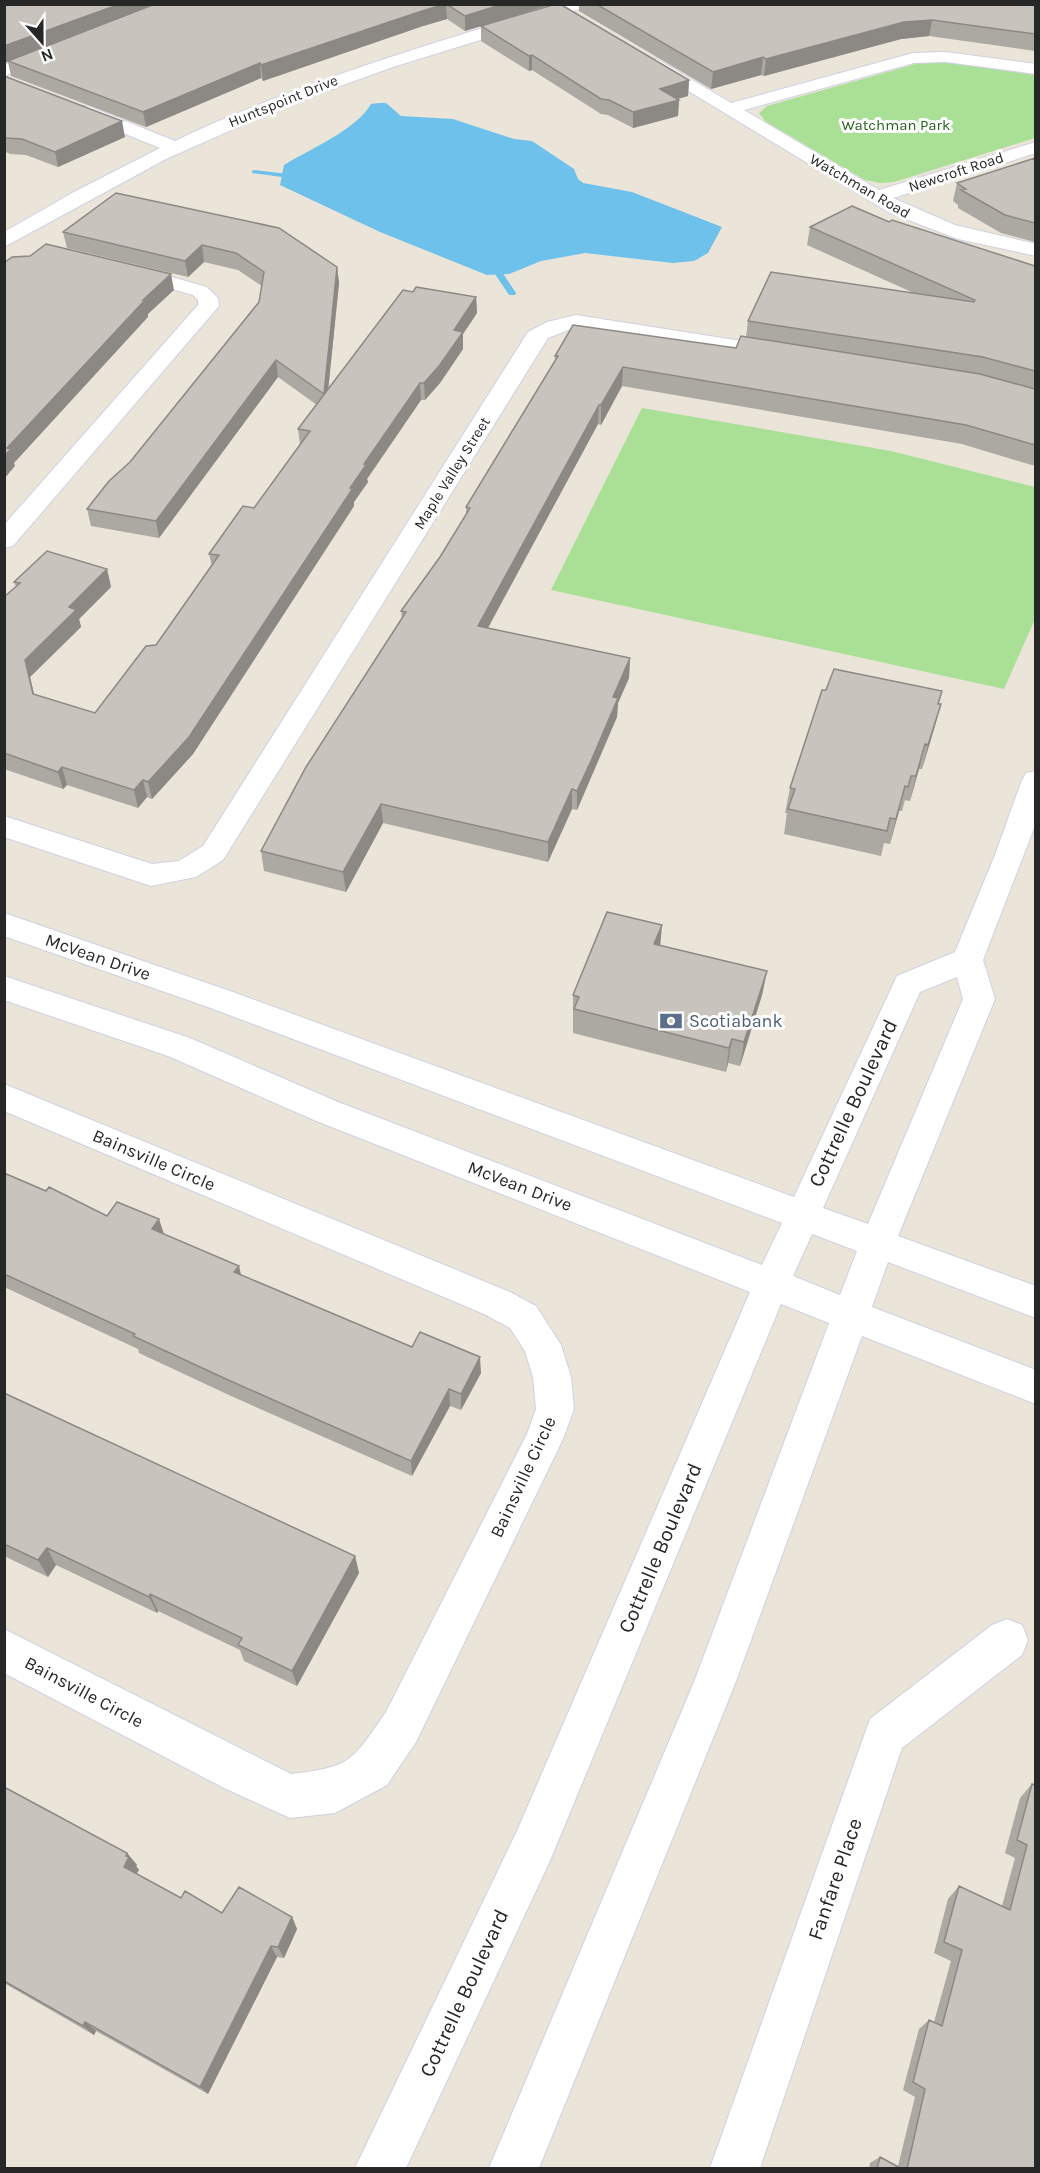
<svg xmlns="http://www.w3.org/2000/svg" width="1040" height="2173" font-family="Karla,sans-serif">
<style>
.green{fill:#aadf96}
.water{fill:#6ec1ea}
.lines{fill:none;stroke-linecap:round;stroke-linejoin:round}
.stream{fill:#6ec1ea;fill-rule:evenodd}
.street-casing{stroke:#cfd1e0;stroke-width:2}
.secondary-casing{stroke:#cfd1e0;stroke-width:2}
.street{fill:#fff;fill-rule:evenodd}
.secondary{fill:#fff;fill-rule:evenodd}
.wall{fill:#aca8a2}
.shaded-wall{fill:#8c8884}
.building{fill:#c8c3bc;stroke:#8c8884;stroke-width:1.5}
.labels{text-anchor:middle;stroke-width:6;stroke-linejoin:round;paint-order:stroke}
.far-street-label{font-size:15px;fill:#272727;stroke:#fff}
.far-park-label{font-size:15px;fill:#25611b;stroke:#fff}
.street-label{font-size:18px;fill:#272727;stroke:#fff}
.service-label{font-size:18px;fill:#4e5e75;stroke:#fff;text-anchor:start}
.near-street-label{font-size:21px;fill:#272727;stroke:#fff}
</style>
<rect width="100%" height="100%" fill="#eae4d9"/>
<path class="green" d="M 935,61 L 1035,75 L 1035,138 L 894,182 L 880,183 L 865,180 L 765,121 L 759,113 L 767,106 L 923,62 Z
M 642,408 L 891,451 L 1035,487 L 1035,619 L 1004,689 L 551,590 Z"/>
<path class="water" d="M 379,103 L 386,103 L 401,116 L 453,119 L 514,139 L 532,141 L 574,169 L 578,179 L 583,183 L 632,192 L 722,227 L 708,253 L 694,261 L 673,263 L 585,253 L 541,261 L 509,274 L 487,275 L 380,232 L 280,185 L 284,165 C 310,149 356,130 371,104 Z"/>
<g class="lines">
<path class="stream" d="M 254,170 L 297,175 L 300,177 L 297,179 L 252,173 L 252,171 Z
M 488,260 L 494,260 L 516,293 L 515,295 L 509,295 L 487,262 Z"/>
<g class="street-casing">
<path id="street" d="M 561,4 L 588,4 L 586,7 L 393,67 L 288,105 L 166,159 L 4,247 L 4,232 L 74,192 L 160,148 L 76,114 L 73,110 L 76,106 L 88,106 L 175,141 C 299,82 430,44 561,4 Z
M 51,48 L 57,49 L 59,53 L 57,57 L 4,76 L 4,65 Z
M 946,52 L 1036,64 L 1036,74 L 946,62 L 914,63 L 744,110 L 879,190 L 1036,142 L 1036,153 L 893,198 L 955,225 L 1036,244 L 1036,256 L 958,239 L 890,213 L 642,63 L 645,59 L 657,59 L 731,103 L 913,53 Z
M 129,265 L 207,287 L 218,298 L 219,306 L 13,546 L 4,548 L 4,525 L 198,305 L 198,300 L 193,295 L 122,275 L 119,271 L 122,267 Z
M 576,315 L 780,347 L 788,348 L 791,353 L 788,358 L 780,359 L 576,327 L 548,338 L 223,860 L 196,877 L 151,886 L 4,837 L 4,816 L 152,864 L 179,861 L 203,846 L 528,332 L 547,322 Z
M 4,1084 L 510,1292 L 536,1306 L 561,1345 L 571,1377 L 574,1409 L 563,1439 L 416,1742 L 387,1785 L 335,1813 L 290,1818 L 224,1788 L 4,1673 L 4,1629 L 291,1774 C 352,1767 352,1761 386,1712 L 527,1434 L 536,1409 L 533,1377 L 525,1351 L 510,1328 L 484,1314 L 4,1111 Z
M 1007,1619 L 1022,1625 L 1028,1640 L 1022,1655 L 902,1748 L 760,2168 L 710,2168 L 870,1719 L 992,1625 Z"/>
</g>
<g class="secondary-casing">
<path id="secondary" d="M 1036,771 L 1036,823 L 983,960 L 995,999 L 898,1236 L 1036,1286 L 1036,1318 L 888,1262 L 872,1307 L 1036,1370 L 1036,1404 L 862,1336 L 735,1684 L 539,2168 L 489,2168 L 694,1682 L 829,1323 L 781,1304 L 549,1863 L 406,2168 L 355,2168 L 517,1831 L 750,1292 L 314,1120 L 168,1056 L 4,1000 L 4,976 L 190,1038 L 338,1102 L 762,1265 L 782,1223 L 208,1007 L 4,936 L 4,913 L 230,991 L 794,1197 L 897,976 L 955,952 L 995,855 L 1022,780 L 1026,773 ZM 957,977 L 963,999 L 868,1224 L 823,1208 L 920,992 ZM 812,1234 L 857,1251 L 840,1295 L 793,1276 Z"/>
</g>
<use href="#street" class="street"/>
<use href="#secondary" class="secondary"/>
</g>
<path class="wall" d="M 4,4 L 552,4 L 465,31 L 447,19 L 423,26 L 263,81 L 261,78 L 146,127 L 11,76 L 8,62 L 4,63 Z
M 579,4 L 1035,4 L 1035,51 L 929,36 L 901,39 L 764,76 L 761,75 L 711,89 L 579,11 Z
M 481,26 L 689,80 L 688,96 L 677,99 L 679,100 L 678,116 L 633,128 L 608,115 L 601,114 L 532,70 L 529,71 L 481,41 Z
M 4,76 L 125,137 L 58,167 L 26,155 L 10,154 L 4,151 Z
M 1035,158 L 1035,242 L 1001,233 L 958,208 L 958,205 L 953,201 L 957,183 Z
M 116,193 L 337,267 L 339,283 L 328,390 L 413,292 L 476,297 L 477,313 L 463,334 L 463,349 L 440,383 L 425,400 L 421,400 L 367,479 L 368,482 L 354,502 L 354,506 L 193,754 L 152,799 L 147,797 L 138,808 L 67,785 L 63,789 L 4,769 L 4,597 L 16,587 L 14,582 L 107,569 L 111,587 L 79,619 L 81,627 L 30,677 L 34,694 L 95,713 L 156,645 L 212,566 L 209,554 L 254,508 L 300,444 L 298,429 L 317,405 L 278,377 L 159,538 L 91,526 L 87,509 L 130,462 L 259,302 L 262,286 L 238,270 L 204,262 L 188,277 L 67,248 L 63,232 Z
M 889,222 L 1035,266 L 1035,466 L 962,444 L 622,386 L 601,425 L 598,424 L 488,628 L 630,658 L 629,678 L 618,703 L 617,717 L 577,810 L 572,809 L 548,862 L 383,823 L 346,892 L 264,871 L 261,851 L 402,619 L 401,611 L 440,557 L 466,515 L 466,507 L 555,362 L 555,356 L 736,348 L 746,337 L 748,321 L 916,294 L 807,245 L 810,227 Z
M 938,704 L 941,704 L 934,729 L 922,769 L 919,769 L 910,801 L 905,800 L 902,811 L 899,811 L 890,844 L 884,843 L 881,856 L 784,834 L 787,813 L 785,813 L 790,788 Z
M 660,945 L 767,971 L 762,995 L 740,1066 L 728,1063 L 726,1072 L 573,1033 L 573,995 Z
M 4,1173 L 107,1216 L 164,1234 L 241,1275 L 412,1347 L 481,1373 L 461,1410 L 450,1406 L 412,1476 L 231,1396 L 139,1353 L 138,1349 L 4,1287 Z
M 4,1393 L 355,1556 L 359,1573 L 297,1686 L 244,1661 L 240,1650 L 158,1611 L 157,1613 L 56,1565 L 48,1577 L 4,1556 Z
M 1032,1784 L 1035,2169 L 869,2169 L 870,2163 L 880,2157 L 898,2166 L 915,2097 L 903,2090 L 919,2029 L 929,2020 L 934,2022 L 951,1961 L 934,1953 L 948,1899 L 959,1886 L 1002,1906 L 1015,1858 L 1005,1853 L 1020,1798 Z
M 4,1787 L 127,1853 L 137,1865 L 136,1866 L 139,1870 L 136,1874 L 181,1898 L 222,1913 L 292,1917 L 297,1929 L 284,1958 L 277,1957 L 208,2094 L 96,2031 L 94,2035 L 4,1983 Z"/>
<path class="shaded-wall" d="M 120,4 L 163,4 L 4,63 L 4,46 Z
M 446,4 L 447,19 L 423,26 L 263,81 L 261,65 L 422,11 Z
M 503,4 L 552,4 L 465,31 L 465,16 Z
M 932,20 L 929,36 L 901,39 L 764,76 L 766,59 L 904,22 Z
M 532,55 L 532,70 L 529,71 L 529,56 Z
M 763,57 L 761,75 L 711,89 L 713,72 Z
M 260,63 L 261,78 L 146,127 L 143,112 Z
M 689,80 L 688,96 L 659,104 L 660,89 Z
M 679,100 L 678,116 L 633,128 L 633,112 Z
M 122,121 L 125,137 L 58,167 L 55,152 Z
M 202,245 L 204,262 L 188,277 L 185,261 Z
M 337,267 L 339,283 L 326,411 L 324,394 Z
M 171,274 L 174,290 L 148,314 L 148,317 L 14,463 L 15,466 L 4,479 L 4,456 L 7,448 L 143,300 Z
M 476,297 L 477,313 L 463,334 L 463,349 L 440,383 L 425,400 L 424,383 L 454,330 Z
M 276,360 L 278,377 L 159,538 L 156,521 Z
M 623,367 L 622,386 L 601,425 L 601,405 Z
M 420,383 L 421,400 L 367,479 L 368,482 L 354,502 L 354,506 L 193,754 L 152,799 L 148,782 L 350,488 L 364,464 Z
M 599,405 L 598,424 L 478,646 L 478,626 Z
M 107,569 L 111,587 L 79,619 L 81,627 L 30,677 L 38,711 L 25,660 L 69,607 Z
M 630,658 L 629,678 L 618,703 L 617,717 L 577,810 L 577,791 L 613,697 Z
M 941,704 L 934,729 L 922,769 L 928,745 Z
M 925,744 L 919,769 L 910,801 L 916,776 Z
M 62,767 L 67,785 L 63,789 L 58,772 Z
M 143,780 L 147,797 L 138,808 L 134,790 Z
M 905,786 L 899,811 L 890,844 L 896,819 Z
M 572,789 L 572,809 L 548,862 L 548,842 Z
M 381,804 L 383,823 L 346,892 L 343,872 Z
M 662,925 L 660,949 L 654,944 Z
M 767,971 L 762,995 L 740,1066 L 744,1042 Z
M 732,1039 L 728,1063 L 726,1072 L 729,1048 Z
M 159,1219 L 165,1237 L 152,1229 Z
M 239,1266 L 243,1283 L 234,1272 Z
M 480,1357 L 481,1373 L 461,1410 L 461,1394 Z
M 449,1389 L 450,1406 L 412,1476 L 411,1461 Z
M 47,1548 L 56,1565 L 48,1577 L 38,1560 Z
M 355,1556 L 359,1573 L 297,1686 L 292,1671 Z
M 150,1594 L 158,1611 L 157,1613 L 149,1597 Z
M 127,1853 L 137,1865 L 136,1866 L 139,1870 L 133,1879 L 124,1867 L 126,1856 Z
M 292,1917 L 297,1929 L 284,1958 L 278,1947 Z
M 271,1946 L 277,1957 L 208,2094 L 200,2087 Z
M 85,2022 L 96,2031 L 94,2035 L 83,2026 Z"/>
<path class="building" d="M 4,4 L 120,4 L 4,46 Z
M 155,4 L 446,4 L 422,11 L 261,65 L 260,63 L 143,112 L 8,61 Z
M 446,4 L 503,4 L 465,16 Z
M 556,4 L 560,4 L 689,80 L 660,89 L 679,100 L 633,112 L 609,100 L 601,99 L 532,55 L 529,56 L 481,26 Z
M 596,4 L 1035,4 L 1035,34 L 932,20 L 904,22 L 766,59 L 763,57 L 713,72 Z
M 4,76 L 122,121 L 55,152 L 22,139 L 7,138 L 4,137 Z
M 1035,158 L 1035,223 L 1005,215 L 961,190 L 966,189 L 957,183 Z
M 116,193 L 279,228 L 337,267 L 324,394 L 276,360 L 156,521 L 87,509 L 109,481 L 130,462 L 259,302 L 264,272 L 236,253 L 202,245 L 185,261 L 63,232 Z
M 852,206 L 889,222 L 892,220 L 1035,266 L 1035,371 L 983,357 L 748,321 L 771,272 L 974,302 L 975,300 L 810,227 Z
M 46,244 L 171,274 L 143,300 L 145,300 L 7,448 L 11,449 L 4,456 L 4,263 L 12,257 L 30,256 Z
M 416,287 L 476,297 L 454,330 L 463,332 L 439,366 L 424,383 L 420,383 L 364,464 L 366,465 L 350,488 L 353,488 L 189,737 L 148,782 L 143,780 L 134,790 L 62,767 L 58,772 L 4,753 L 4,597 L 20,583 L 14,582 L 47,551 L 107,569 L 69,607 L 76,610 L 25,660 L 33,694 L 95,713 L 146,646 L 156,645 L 219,555 L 209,554 L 243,506 L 254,508 L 310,431 L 298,429 L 403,290 L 413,292 Z
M 573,325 L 736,348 L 741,336 L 980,374 L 1035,389 L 1035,445 L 966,425 L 623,367 L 601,405 L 599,405 L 478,626 L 630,658 L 613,697 L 618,698 L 591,761 L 577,791 L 572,789 L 548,842 L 381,804 L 343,872 L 261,851 L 306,767 L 406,612 L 401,611 L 440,557 L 470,508 L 466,507 L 558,356 L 555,356 Z
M 834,669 L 942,691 L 938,704 L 941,704 L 928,745 L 925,744 L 916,776 L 911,776 L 908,787 L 905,786 L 896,819 L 890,818 L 887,831 L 788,809 L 795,789 L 790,788 L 822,690 L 826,690 Z
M 607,912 L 662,925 L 654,944 L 767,971 L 744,1042 L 732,1039 L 729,1048 L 574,1009 L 579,997 L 573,995 Z
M 4,1173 L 46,1191 L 49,1187 L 107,1216 L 117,1202 L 159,1219 L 152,1229 L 239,1266 L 234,1272 L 412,1347 L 420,1332 L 480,1357 L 461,1394 L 449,1389 L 411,1461 L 226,1379 L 133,1336 L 135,1334 L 4,1274 Z
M 4,1393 L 355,1556 L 292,1671 L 238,1645 L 242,1638 L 150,1594 L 149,1597 L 47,1548 L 38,1560 L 4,1544 Z
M 1032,1784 L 1035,1785 L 1035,2169 L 907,2169 L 925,2089 L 913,2082 L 929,2020 L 942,2026 L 962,1950 L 944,1942 L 959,1886 L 1010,1910 L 1027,1845 L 1017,1840 Z
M 4,1787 L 127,1853 L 126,1856 L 129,1857 L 124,1867 L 181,1898 L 185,1891 L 222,1913 L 239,1887 L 292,1917 L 278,1947 L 271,1946 L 200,2087 L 85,2022 L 83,2026 L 4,1981 Z
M 880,2157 L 902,2169 L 877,2169 Z"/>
<defs>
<g id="bank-bare" transform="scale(1.8)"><path d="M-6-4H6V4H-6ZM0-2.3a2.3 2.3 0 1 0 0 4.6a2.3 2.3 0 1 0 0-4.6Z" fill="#5c6f8a" stroke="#fff" stroke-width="2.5" paint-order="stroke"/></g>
</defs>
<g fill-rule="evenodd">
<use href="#bank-bare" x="671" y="1021"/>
</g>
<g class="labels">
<g class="far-street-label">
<text transform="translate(283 101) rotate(-22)" y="5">Huntspoint Drive</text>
<text transform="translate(956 172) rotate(-18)" y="5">Newcroft Road</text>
<text transform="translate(860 186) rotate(30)" y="5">Watchman Road</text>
<text transform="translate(452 473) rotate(-58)" y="5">Maple Valley Street</text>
</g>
<g class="far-park-label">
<text x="896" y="130">Watchman Park</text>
</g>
<g class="street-label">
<text transform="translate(98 957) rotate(19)" y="6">McVean Drive</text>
<text transform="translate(154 1160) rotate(23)" y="6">Bainsville Circle</text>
<text transform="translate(520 1186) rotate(21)" y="6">McVean Drive</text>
<text transform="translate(523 1477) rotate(-65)" y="6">Bainsville Circle</text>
<text transform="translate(84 1692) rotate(28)" y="6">Bainsville Circle</text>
</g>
<g class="service-label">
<text x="689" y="1027">Scotiabank</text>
</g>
<g class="near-street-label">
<text transform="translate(853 1103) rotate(-65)" y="7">Cottrelle Boulevard</text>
<text transform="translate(660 1548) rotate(-67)" y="7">Cottrelle Boulevard</text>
<text transform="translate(835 1879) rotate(-71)" y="7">Fanfare Place</text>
<text transform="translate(464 1993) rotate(-65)" y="7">Cottrelle Boulevard</text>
</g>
</g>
<rect width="1040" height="2173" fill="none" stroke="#272727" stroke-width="12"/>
<g transform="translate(42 42) rotate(159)" stroke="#ffffff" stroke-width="4.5" paint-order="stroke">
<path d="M0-4.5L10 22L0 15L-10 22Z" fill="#272727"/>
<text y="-9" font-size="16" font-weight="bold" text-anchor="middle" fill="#272727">N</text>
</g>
</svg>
